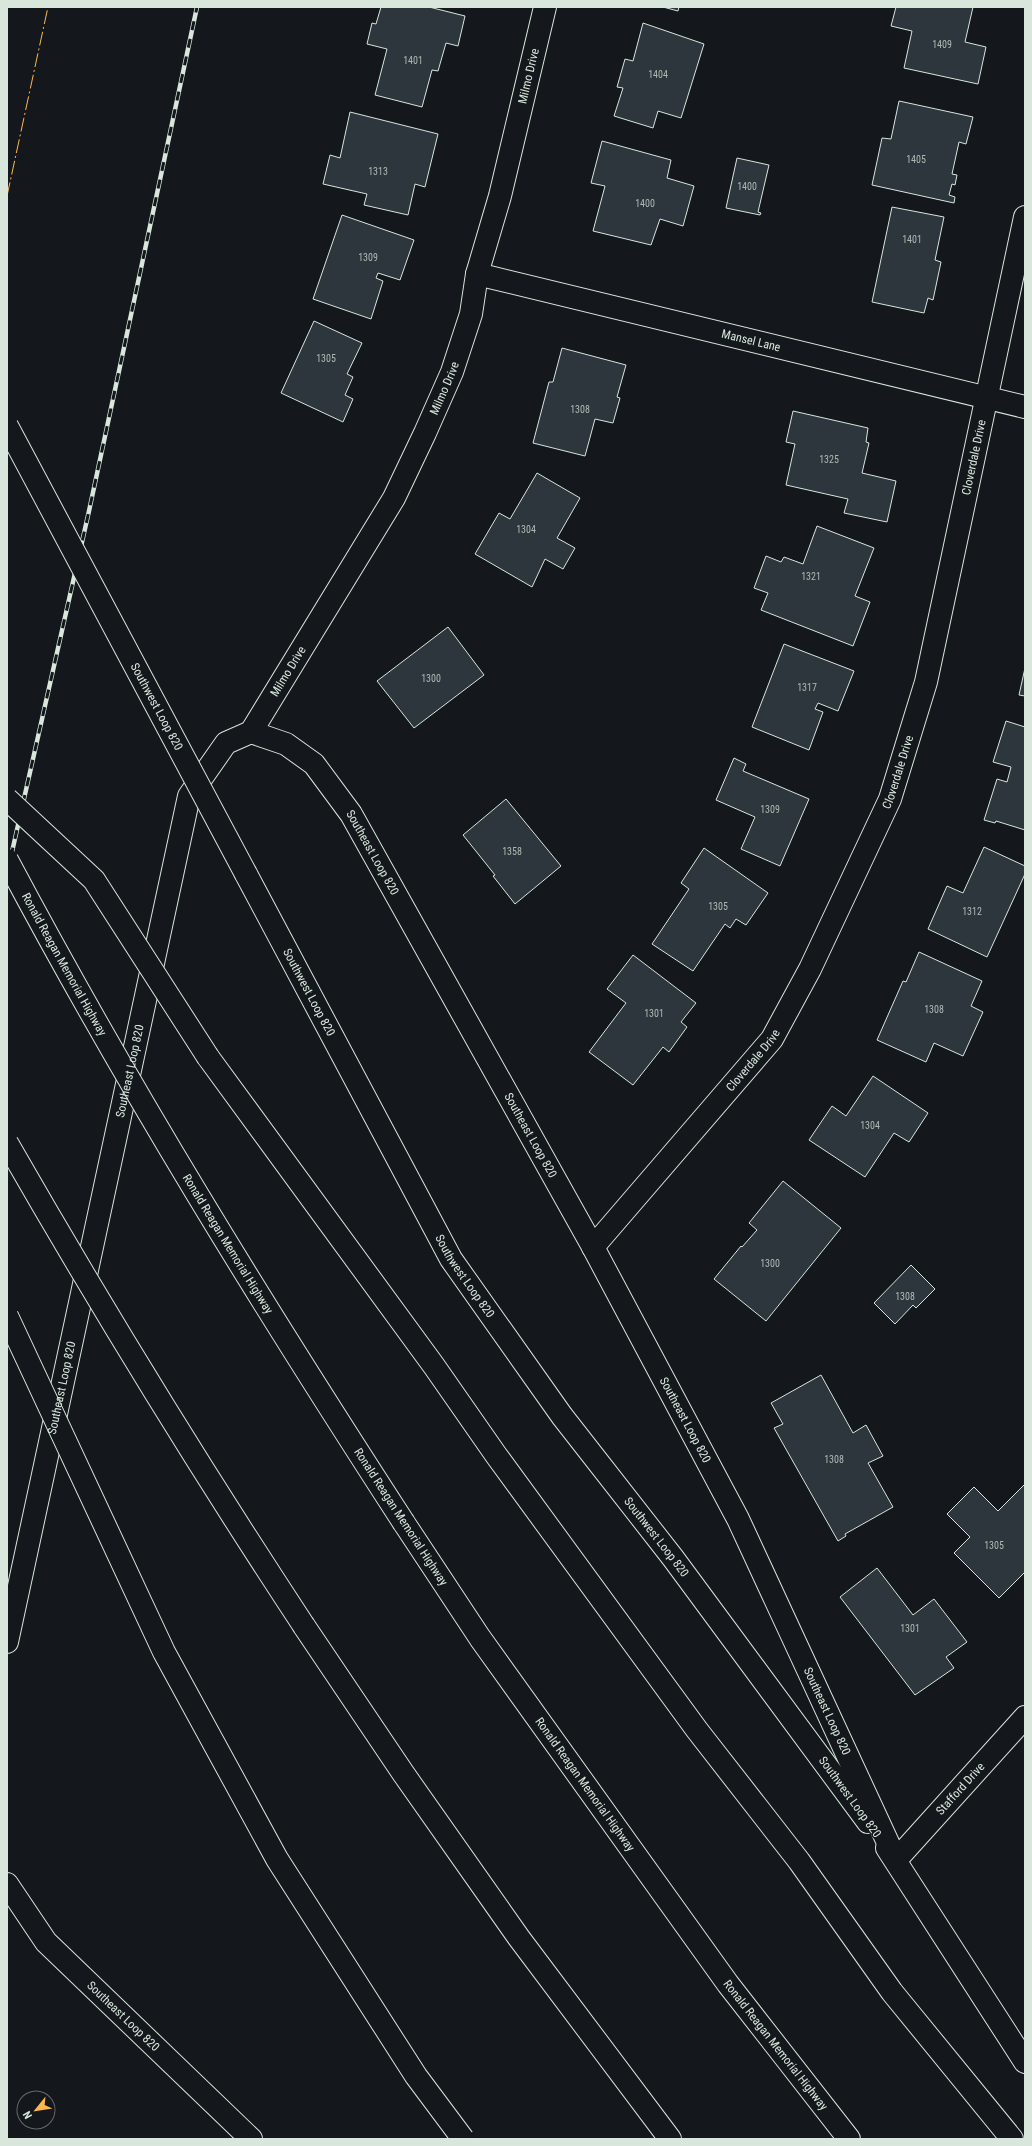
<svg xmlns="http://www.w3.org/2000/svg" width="1032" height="2146" font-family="'Roboto Condensed',sans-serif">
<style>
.building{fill:#2c363c;stroke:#d8e6dc}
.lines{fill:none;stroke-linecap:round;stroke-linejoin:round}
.street-casing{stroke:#d8e6dc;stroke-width:24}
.secondary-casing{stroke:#d8e6dc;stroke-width:24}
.highway-casing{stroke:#d8e6dc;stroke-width:24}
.street{stroke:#14181c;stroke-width:22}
.secondary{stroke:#14181c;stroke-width:22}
.highway{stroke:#14181c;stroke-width:22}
.rail-casing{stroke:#d8e6dc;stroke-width:4.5}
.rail{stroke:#14181c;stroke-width:3;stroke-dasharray:9;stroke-linecap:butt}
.secondary-bridge-casing{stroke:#d8e6dc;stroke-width:24;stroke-linecap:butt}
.highway-bridge-casing{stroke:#d8e6dc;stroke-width:24;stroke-linecap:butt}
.secondary-bridge{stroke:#14181c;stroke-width:22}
.highway-bridge{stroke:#14181c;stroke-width:22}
.power{stroke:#ffb74d;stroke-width:1;stroke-dasharray:14 3 2 3;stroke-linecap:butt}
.labels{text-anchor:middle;stroke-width:3;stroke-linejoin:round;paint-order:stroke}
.number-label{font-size:10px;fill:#adbab4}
.street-label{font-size:12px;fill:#d8e6dc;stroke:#14181c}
</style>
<rect width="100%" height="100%" fill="#14181c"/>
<path class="building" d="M 381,7 L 429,7 L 465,16 L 458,46 L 446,43 L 438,71 L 432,70 L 422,107 L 375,95 L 387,49 L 367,44 L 372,23 L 376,24 Z
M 663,7 L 679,7 L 678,11 Z
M 896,7 L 973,7 L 965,42 L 986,47 L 978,84 L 904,68 L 912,31 L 891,26 Z
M 643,23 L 704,44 L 681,118 L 658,111 L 653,128 L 614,116 L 623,88 L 617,87 L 625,59 L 633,61 Z
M 899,101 L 973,117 L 966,144 L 959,142 L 952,174 L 957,175 L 955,185 L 952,184 L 949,195 L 955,197 L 954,203 L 872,185 L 882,138 L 891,139 Z
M 350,112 L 438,134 L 425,187 L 415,184 L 408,215 L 364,205 L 367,194 L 323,184 L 330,155 L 340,158 Z
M 602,141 L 671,160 L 667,178 L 694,186 L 683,226 L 660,219 L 651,245 L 593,231 L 605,186 L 591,183 Z
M 737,158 L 769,165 L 758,212 L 761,213 L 760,215 L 726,208 Z
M 892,207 L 944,217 L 935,260 L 941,262 L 933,300 L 928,298 L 924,313 L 872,302 Z
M 342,215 L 414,240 L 400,280 L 378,273 L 376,278 L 383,281 L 371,319 L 313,299 Z
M 314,321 L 362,343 L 347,374 L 353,377 L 345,395 L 353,399 L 343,422 L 281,393 Z
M 562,348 L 626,365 L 617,397 L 620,398 L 613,423 L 595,419 L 585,456 L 533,443 L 549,382 L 553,382 Z
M 793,411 L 868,428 L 866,442 L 869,443 L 862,473 L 896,481 L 887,522 L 844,513 L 848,499 L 786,485 L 795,444 L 786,442 Z
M 537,473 L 580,498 L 557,538 L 575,548 L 563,569 L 545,559 L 532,587 L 475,554 L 499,513 L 510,519 Z
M 817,526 L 874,548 L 855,596 L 870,602 L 853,646 L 761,610 L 768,593 L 754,588 L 766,556 L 781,562 L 784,557 L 803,564 Z
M 448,627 L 484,675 L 414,728 L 377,681 Z
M 784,644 L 854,671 L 838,711 L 818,703 L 815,709 L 823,712 L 809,750 L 752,727 Z
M 1025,668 L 1025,696 L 1019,695 Z
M 1006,721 L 1025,727 L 1025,830 L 996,821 L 995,823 L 984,820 L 997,779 L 1007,782 L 1011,767 L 993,762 Z
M 734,758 L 746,764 L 743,771 L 809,799 L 780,866 L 741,849 L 755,817 L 716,800 Z
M 506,799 L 561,866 L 515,904 L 493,876 L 495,875 L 463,835 Z
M 984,847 L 1025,866 L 1025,874 L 987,957 L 928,929 L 947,886 L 963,893 Z
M 704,848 L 768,893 L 746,925 L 736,919 L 730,928 L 725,924 L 693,971 L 652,944 L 689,889 L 681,883 Z
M 919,952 L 982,981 L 971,1006 L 983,1012 L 963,1056 L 934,1043 L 926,1062 L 877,1040 L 903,981 L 906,982 Z
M 633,955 L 696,1003 L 681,1022 L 687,1027 L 669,1052 L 663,1047 L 633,1085 L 589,1052 L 626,1003 L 607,989 Z
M 873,1076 L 928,1113 L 909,1142 L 894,1133 L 865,1177 L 809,1140 L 832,1106 L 846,1116 Z
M 783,1181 L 841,1228 L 766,1321 L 714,1279 L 741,1246 L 742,1247 L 757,1230 L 749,1223 Z
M 911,1265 L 935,1289 L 916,1308 L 913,1305 L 895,1324 L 874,1303 Z
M 821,1375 L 853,1433 L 866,1425 L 883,1456 L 868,1463 L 893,1507 L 845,1534 L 846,1536 L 838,1541 L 774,1428 L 783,1424 L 771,1403 Z
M 1025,1484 L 1025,1572 L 999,1598 L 954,1553 L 970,1537 L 947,1514 L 974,1487 L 998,1511 Z
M 877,1568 L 913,1615 L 934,1599 L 967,1642 L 946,1657 L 954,1668 L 915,1695 L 840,1597 Z"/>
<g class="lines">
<g class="street-casing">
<g id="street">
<path id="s1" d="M 477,274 L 1025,407"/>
<path id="s2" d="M 251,732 L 394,498 L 425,433 L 452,372 L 471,314 L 477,274 L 500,196 L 545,7"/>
<path id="s3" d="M 593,1247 L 772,1039 L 810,969 L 890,799 L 926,682 L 1025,217"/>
<path id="s4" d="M 896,1860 L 1025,1717"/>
</g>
</g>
<g class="secondary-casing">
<g id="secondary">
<path id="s5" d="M 246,874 L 451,1259 L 562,1416 L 673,1558 L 868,1822"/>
<path id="s6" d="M 7,1642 L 189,796 L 226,743 L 251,732 L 286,744 L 314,764 L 351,814 L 593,1247 L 738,1519 L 896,1860"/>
<path d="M 887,1848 L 1025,2062"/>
<path id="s7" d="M 7,1884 L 46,1942 L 251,2139"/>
</g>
</g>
<g class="highway-casing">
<g id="highway">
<path d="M 208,1057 L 434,1366 L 496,1455 L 697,1730 L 799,1861 L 892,1992 L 1012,2139"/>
<path id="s8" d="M 404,1523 L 480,1638 L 728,1984 L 849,2139"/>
<path d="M 304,1626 L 403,1773 L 519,1938 L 670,2139"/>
</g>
</g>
<use href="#street" class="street"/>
<use href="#secondary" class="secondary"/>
<use href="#highway" class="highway"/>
<g class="rail-casing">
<path id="rail" d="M 7,874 L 89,511 L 197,7"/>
</g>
<use href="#rail" class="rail"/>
<g class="secondary-bridge-casing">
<g id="secondary-bridge">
<path id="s9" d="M 7,426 L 246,874"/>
</g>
</g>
<g class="highway-bridge-casing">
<g id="highway-bridge">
<path d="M 7,799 L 94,880 L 208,1057"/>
<path id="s10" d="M 7,860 C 128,1088 264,1307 404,1523"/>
<path d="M 7,1143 C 101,1307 200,1468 304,1626"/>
<path d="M 7,1316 L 164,1652 L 277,1859 L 416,2076 L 463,2139"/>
</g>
</g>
<use href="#secondary-bridge" class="secondary-bridge"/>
<use href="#highway-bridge" class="highway-bridge"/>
<path class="power" d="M 7,196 L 48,7"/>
</g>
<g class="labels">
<g class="number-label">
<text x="942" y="48">1409</text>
<text x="413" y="64">1401</text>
<text x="658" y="78">1404</text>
<text x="916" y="163">1405</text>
<text x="378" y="175">1313</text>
<text x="747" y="190">1400</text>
<text x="645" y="207">1400</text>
<text x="912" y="243">1401</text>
<text x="368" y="261">1309</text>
<text x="326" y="362">1305</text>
<text x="580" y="413">1308</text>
<text x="829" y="463">1325</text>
<text x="526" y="533">1304</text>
<text x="811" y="580">1321</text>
<text x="431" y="682">1300</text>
<text x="807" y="691">1317</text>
<text x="770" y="813">1309</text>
<text x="512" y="855">1358</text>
<text x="718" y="910">1305</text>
<text x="972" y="915">1312</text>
<text x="934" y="1013">1308</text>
<text x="654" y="1017">1301</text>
<text x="870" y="1129">1304</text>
<text x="770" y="1267">1300</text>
<text x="905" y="1300">1308</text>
<text x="834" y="1463">1308</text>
<text x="994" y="1549">1305</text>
<text x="910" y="1632">1301</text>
</g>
<g class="street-label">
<text dy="4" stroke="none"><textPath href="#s2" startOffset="719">Milmo Drive</textPath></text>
<text dy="4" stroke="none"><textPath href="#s1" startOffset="282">Mansel Lane</textPath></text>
<text dy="4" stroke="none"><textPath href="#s2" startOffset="395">Milmo Drive</textPath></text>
<text dy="4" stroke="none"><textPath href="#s3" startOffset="894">Cloverdale Drive</textPath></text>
<text dy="4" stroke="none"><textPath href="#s2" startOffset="71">Milmo Drive</textPath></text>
<text dy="4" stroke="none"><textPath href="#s9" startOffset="318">Southwest Loop 820</textPath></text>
<text dy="4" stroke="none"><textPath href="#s3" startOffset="570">Cloverdale Drive</textPath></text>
<text dy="4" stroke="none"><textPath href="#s6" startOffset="1135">Southeast Loop 820</textPath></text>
<text dy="4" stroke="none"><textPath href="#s10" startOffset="119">Ronald Reagan Memorial Highway</textPath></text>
<text dy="4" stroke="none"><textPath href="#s5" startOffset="134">Southwest Loop 820</textPath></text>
<text dy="4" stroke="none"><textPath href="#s3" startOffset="246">Cloverdale Drive</textPath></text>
<text dy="4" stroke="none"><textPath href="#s6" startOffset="584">Southeast Loop 820</textPath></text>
<text dy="4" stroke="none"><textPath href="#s6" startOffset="1459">Southeast Loop 820</textPath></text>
<text dy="4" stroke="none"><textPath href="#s10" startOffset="443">Ronald Reagan Memorial Highway</textPath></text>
<text dy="4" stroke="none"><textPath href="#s5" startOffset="458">Southwest Loop 820</textPath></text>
<text dy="4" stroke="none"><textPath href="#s6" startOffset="260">Southeast Loop 820</textPath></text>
<text dy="4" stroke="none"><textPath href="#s6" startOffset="1783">Southeast Loop 820</textPath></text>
<text transform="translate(401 1517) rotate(57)" y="4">Ronald Reagan Memorial Highway</text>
<text dy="4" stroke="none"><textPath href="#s5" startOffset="782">Southwest Loop 820</textPath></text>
<text dy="4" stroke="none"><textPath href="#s6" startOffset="2107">Southeast Loop 820</textPath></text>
<text dy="4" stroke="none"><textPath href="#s8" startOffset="318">Ronald Reagan Memorial Highway</textPath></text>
<text dy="4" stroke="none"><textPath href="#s4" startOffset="96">Stafford Drive</textPath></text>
<text transform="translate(850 1797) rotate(54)" y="4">Southwest Loop 820</text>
<text dy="4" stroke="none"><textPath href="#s7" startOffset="177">Southeast Loop 820</textPath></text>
<text dy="4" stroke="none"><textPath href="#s8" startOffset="641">Ronald Reagan Memorial Highway</textPath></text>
</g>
</g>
<rect width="1032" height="2146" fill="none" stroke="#d8e6dc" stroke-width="16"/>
<g transform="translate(36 2110) rotate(240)"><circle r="19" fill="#14181c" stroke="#626a69"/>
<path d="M0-3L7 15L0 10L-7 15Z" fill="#ffb74d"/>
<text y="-6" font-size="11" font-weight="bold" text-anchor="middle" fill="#d8e6dc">N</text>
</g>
</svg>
